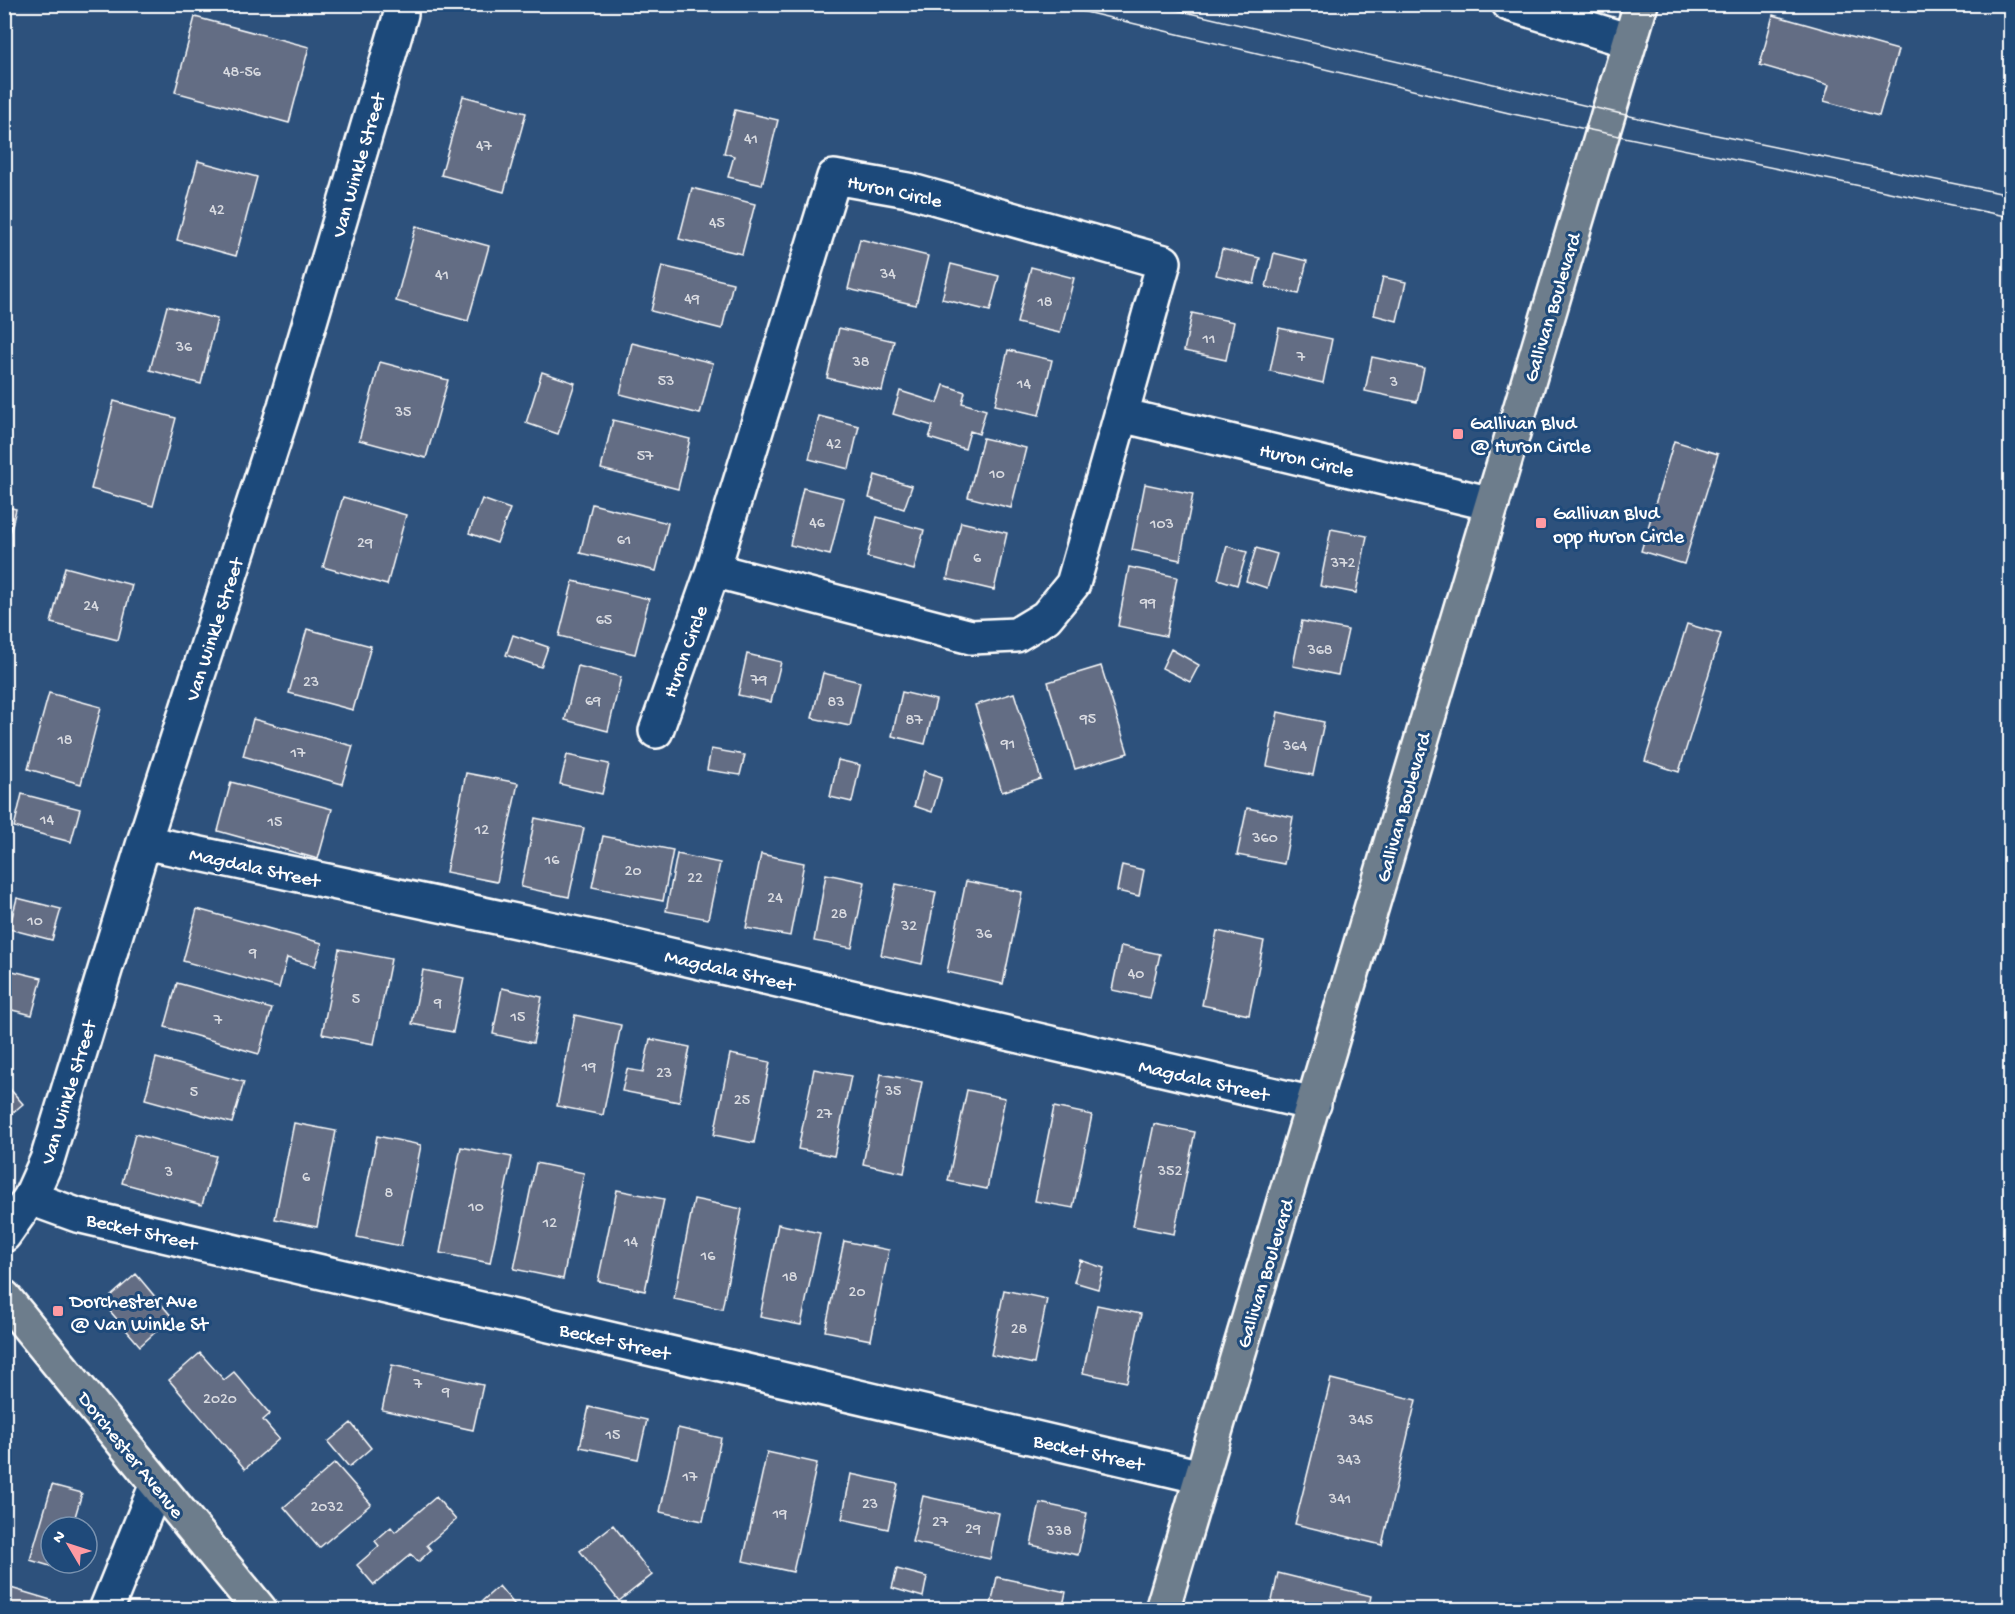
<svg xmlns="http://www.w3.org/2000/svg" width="2015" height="1614" font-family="'Gochi Hand',sans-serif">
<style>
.building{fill:#646d84;stroke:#fff;stroke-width:1.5}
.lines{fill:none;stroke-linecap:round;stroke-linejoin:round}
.minor-casing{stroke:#fff;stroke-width:38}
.primary-casing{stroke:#fff;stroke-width:38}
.trunk-casing{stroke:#fff;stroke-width:38}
.minor{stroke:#1f4a7a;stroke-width:33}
.primary{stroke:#6d7d8c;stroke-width:33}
.trunk{stroke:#6d7d8c;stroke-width:33}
.tram{stroke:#fff;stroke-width:1.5}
.poi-dot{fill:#ff9aa2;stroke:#1f4a7a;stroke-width:2}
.labels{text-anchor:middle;stroke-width:6;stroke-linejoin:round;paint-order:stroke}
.number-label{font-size:16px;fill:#d8dae0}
.street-label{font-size:20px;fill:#fff;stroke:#1f4a7a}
.poi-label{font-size:20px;fill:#fff;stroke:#1f4a7a;text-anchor:start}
</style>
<rect width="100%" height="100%" fill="#2d517c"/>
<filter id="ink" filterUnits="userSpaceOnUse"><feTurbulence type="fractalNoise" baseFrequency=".0167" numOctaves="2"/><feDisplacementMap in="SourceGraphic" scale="12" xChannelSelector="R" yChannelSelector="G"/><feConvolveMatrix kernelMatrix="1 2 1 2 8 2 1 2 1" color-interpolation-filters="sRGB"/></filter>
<g filter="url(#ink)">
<path class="building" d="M 1773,15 L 1898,50 L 1879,116 L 1824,101 L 1829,85 L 1760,65 Z
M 195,17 L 309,47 L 289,123 L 175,92 Z
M 463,96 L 526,113 L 504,192 L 441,175 Z
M 735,110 L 778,120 L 762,185 L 728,177 L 734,156 L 724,153 Z
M 198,161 L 257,177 L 236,256 L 177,240 Z
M 692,188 L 755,204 L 742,254 L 679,239 Z
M 416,226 L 489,246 L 468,321 L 396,301 Z
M 860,239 L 928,256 L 916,305 L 848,289 Z
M 1222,249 L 1260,258 L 1254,284 L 1216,275 Z
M 1274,253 L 1307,261 L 1299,294 L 1266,287 Z
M 951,264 L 999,276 L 990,311 L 942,299 Z
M 662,266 L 733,283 L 722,329 L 651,311 Z
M 1031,267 L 1074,278 L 1060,333 L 1017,323 Z
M 1383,277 L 1406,282 L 1397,321 L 1374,315 Z
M 167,306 L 217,319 L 201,384 L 150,370 Z
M 1192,313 L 1234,322 L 1226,360 L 1184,351 Z
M 839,328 L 894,341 L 882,391 L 827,378 Z
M 1279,328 L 1332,339 L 1323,383 L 1270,371 Z
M 632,343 L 713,363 L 700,414 L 620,394 Z
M 1008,350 L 1052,360 L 1039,415 L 995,405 Z
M 1372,357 L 1424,368 L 1417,402 L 1365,391 Z
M 380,362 L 448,380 L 426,458 L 359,440 Z
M 542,372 L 575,383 L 558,434 L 526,423 Z
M 944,385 L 965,392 L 962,403 L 986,410 L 979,434 L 970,431 L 965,449 L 929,438 L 933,426 L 893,414 L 900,391 L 938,403 Z
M 114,401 L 176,418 L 153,506 L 91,489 Z
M 819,416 L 859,426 L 849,469 L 809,459 Z
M 613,420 L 690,439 L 678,489 L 601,469 Z
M 983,438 L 1026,448 L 1011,508 L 968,497 Z
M 1674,441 L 1718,454 L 1684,564 L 1641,551 Z
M 875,475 L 912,486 L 904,509 L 869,498 Z
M 1145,484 L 1193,494 L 1180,560 L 1132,550 Z
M 803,488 L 844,498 L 830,555 L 790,545 Z
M 343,497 L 406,515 L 387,585 L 323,567 Z
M 482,499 L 510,509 L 497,543 L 469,533 Z
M 592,504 L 668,523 L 656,571 L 580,553 Z
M 4,506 L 16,509 L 8,542 L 4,541 Z
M 877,517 L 924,530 L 914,570 L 867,557 Z
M 961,522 L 1007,533 L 994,590 L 947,579 Z
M 1331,529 L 1367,536 L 1356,593 L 1320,586 Z
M 1227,546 L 1247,552 L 1237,585 L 1218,579 Z
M 1256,548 L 1277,554 L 1267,588 L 1246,581 Z
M 65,567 L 132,585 L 118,640 L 51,623 Z
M 1129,567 L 1177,577 L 1166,636 L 1118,626 Z
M 573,581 L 649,599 L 635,654 L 559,636 Z
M 1302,621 L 1348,630 L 1338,675 L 1293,666 Z
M 1687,624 L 1721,634 L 1679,772 L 1645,761 Z
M 307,629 L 371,646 L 353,710 L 289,693 Z
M 513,635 L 548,647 L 541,667 L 506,655 Z
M 1171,649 L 1199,665 L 1190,682 L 1162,668 Z
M 747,654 L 781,662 L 771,702 L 738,695 Z
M 578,666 L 621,677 L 608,731 L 565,720 Z
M 1101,666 L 1128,753 L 1075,769 L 1048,682 Z
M 823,673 L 860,682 L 850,726 L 812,718 Z
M 902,692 L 936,700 L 925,744 L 892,736 Z
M 49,693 L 101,707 L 81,784 L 28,769 Z
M 1014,693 L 1041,779 L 1002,792 L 975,705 Z
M 1278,712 L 1324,722 L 1313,775 L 1267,766 Z
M 253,719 L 353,746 L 342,784 L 243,756 Z
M 711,749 L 745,755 L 740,775 L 707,770 Z
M 567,755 L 609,764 L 602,794 L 560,784 Z
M 838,760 L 860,765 L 852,802 L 830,797 Z
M 924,771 L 942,777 L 932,812 L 914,806 Z
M 466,773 L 518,783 L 497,882 L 446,872 Z
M 231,782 L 332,809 L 318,859 L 218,831 Z
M 22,794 L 80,809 L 71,842 L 14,827 Z
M 1247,808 L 1293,817 L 1284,864 L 1237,855 Z
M 535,818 L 584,828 L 569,897 L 521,887 Z
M 603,836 L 673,850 L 663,901 L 592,887 Z
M 677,854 L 720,863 L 708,919 L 666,911 Z
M 761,854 L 804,863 L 790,936 L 746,928 Z
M 1122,865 L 1144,870 L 1139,896 L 1117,891 Z
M 826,874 L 865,882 L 852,948 L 814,941 Z
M 966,881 L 1022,892 L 1003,984 L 947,972 Z
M 896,884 L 936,892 L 922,964 L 881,955 Z
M 17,898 L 61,909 L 52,940 L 9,929 Z
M 197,909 L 322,943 L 315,966 L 287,958 L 279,988 L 183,961 Z
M 1217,931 L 1264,941 L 1249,1015 L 1202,1005 Z
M 1121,946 L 1160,954 L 1150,998 L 1112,990 Z
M 339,949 L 391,959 L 374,1044 L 322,1034 Z
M 4,969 L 42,978 L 32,1015 L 4,1008 Z
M 423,970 L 464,978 L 453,1032 L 412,1024 Z
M 177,983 L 272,1009 L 259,1054 L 165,1027 Z
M 502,988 L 542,997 L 533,1043 L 493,1034 Z
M 575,1015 L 621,1025 L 603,1115 L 557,1106 Z
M 650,1039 L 690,1047 L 679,1102 L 622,1091 L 627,1069 L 643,1072 Z
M 730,1054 L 770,1062 L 754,1143 L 714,1135 Z
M 156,1058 L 244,1082 L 232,1123 L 145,1099 Z
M 814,1069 L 851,1076 L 834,1156 L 798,1149 Z
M 881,1074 L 922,1082 L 904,1173 L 863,1164 Z
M 4,1082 L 23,1104 L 4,1120 Z
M 967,1090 L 1005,1098 L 987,1189 L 948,1181 Z
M 1054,1107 L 1092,1115 L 1073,1208 L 1035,1201 Z
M 294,1123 L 336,1131 L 317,1227 L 275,1219 Z
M 1154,1124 L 1195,1132 L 1174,1234 L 1133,1226 Z
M 135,1134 L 216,1156 L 202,1205 L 122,1183 Z
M 377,1136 L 421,1145 L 401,1246 L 357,1237 Z
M 461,1147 L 512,1157 L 490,1263 L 440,1253 Z
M 536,1163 L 584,1173 L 563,1279 L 514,1269 Z
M 617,1190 L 664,1199 L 645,1291 L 598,1281 Z
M 694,1199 L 742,1209 L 722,1309 L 674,1299 Z
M 778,1224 L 820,1233 L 801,1325 L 760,1317 Z
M 844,1241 L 889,1250 L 871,1340 L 825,1331 Z
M 1080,1260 L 1104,1268 L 1098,1289 L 1074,1282 Z
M 136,1274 L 172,1317 L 140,1346 L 103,1303 Z
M 1004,1290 L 1047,1299 L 1034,1364 L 991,1355 Z
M 1097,1305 L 1141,1314 L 1127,1382 L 1083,1373 Z
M 200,1353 L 224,1380 L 234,1372 L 270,1414 L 263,1420 L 279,1439 L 245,1469 L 169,1380 Z
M 392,1365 L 483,1385 L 473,1430 L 382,1410 Z
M 1331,1379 L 1416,1400 L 1382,1545 L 1295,1524 Z
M 589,1407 L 647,1420 L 638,1459 L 580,1447 Z
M 351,1423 L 371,1448 L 349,1467 L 328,1442 Z
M 678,1428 L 721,1438 L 703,1521 L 660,1512 Z
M 767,1452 L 817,1463 L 793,1572 L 743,1561 Z
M 335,1463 L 371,1504 L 319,1548 L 284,1507 Z
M 851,1474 L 898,1484 L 888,1529 L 842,1519 Z
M 52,1485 L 82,1493 L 72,1527 L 51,1527 L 51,1563 L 62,1563 L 60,1569 L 30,1560 Z
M 923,1496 L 999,1513 L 990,1559 L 912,1542 Z
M 436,1497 L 456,1520 L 427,1545 L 431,1550 L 418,1562 L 411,1554 L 374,1585 L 357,1565 L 379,1546 L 375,1541 L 391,1527 L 395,1532 Z
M 1040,1503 L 1087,1513 L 1078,1555 L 1031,1545 Z
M 613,1525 L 652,1575 L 619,1601 L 580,1551 Z
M 897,1569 L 927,1577 L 923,1597 L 892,1588 Z
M 1278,1573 L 1371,1596 L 1368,1610 L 1270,1610 Z
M 997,1577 L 1066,1592 L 1062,1610 L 990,1610 Z
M 4,1586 L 51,1600 L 49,1610 L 4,1610 Z
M 499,1586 L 519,1610 L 472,1610 Z"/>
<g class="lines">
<g class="minor-casing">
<path id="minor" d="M 1509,4 L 1630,41
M 1121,415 L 1073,584 L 1046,617 L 1016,635 L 971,637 L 713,570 L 834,177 L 908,190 L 1164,262 L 1121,415 L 1492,504
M 656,731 L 713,570
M 144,842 L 605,940 L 1314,1104
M 30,1198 L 77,1215 L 1202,1477
M 4,1235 L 30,1198 L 47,1160 L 144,842 L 285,406 L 401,14
M 106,1610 L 157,1484"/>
</g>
<g class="primary-casing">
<path id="primary" d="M 4,1297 L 260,1610"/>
</g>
<g class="trunk-casing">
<path id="trunk" d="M 1162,1610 L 1641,4"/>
</g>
<use href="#minor" class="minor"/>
<use href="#primary" class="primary"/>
<use href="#trunk" class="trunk"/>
<path class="tram" d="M 1052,4 L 1513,114 L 2010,217
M 1151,4 L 1677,127 L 2010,195"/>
</g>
</g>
<g class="poi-dot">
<rect x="1452" y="428" width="12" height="12" rx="3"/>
<rect x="1535" y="517" width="12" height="12" rx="3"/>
<rect x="52" y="1305" width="12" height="12" rx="3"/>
</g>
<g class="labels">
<g class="number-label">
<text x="242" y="76">48-56</text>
<text x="751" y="143">41</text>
<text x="484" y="150">47</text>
<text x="217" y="214">42</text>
<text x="717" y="227">45</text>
<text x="888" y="278">34</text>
<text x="442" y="279">41</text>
<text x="692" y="303">49</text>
<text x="1045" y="306">18</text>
<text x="1209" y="343">11</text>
<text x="184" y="351">36</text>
<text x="1301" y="361">7</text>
<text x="861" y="366">38</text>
<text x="666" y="385">53</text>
<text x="1394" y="386">3</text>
<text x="1024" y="388">14</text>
<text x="403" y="416">35</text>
<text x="834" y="448">42</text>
<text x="645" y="460">57</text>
<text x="997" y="478">10</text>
<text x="817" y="527">46</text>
<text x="1162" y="528">103</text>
<text x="624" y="544">61</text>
<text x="365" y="547">29</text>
<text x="977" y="562">6</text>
<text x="1343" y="567">372</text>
<text x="1148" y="607">99</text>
<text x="91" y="610">24</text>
<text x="604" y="624">65</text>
<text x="1320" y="654">368</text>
<text x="759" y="684">79</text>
<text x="311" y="686">23</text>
<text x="593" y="705">69</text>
<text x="836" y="706">83</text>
<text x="1088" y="723">95</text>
<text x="914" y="724">87</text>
<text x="65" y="744">18</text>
<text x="1008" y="748">91</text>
<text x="1295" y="750">364</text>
<text x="298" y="757">17</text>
<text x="47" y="824">14</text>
<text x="275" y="826">15</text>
<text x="482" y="834">12</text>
<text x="1265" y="842">360</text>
<text x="552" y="864">16</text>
<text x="633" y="875">20</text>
<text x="695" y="882">22</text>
<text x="775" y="902">24</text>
<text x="839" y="918">28</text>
<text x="35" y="925">10</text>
<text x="909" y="930">32</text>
<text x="984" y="938">36</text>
<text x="253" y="957">9</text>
<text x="1136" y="978">40</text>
<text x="356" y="1003">5</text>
<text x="438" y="1007">9</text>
<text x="518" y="1021">15</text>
<text x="218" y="1024">7</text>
<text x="589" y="1071">19</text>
<text x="664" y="1077">23</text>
<text x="893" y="1095">35</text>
<text x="194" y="1096">5</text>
<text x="742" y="1104">25</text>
<text x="824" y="1118">27</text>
<text x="1170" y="1175">352</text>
<text x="169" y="1176">3</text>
<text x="306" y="1181">6</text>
<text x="389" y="1197">8</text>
<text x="476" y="1211">10</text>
<text x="550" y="1227">12</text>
<text x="631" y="1246">14</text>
<text x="708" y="1260">16</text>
<text x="790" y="1281">18</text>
<text x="857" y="1296">20</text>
<text x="1019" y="1333">28</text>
<text x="418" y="1388">7</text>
<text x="446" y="1396">9</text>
<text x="220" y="1403">2020</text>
<text x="1361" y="1424">345</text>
<text x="613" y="1439">15</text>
<text x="1349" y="1464">343</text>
<text x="690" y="1481">17</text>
<text x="1340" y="1503">341</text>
<text x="870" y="1508">23</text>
<text x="327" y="1511">2032</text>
<text x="780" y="1518">19</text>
<text x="940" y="1526">27</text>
<text x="973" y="1533">29</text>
<text x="1059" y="1535">338</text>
</g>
<g class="street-label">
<text transform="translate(357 165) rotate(-74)" y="7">Van Winkle Street</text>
<text transform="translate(895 190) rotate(12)" y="7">Huron Circle</text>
<text transform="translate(1551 307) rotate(-73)" y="7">Gallivan Boulevard</text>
<text transform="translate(1307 459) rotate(13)" y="7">Huron Circle</text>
<text transform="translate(213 629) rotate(-72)" y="7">Van Winkle Street</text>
<text transform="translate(684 651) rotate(-70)" y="7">Huron Circle</text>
<text transform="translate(1402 807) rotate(-74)" y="7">Gallivan Boulevard</text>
<text transform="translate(255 866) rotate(12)" y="7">Magdala Street</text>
<text transform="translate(730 969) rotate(13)" y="7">Magdala Street</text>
<text transform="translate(1204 1079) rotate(13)" y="7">Magdala Street</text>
<text transform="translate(67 1092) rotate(-73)" y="7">Van Winkle Street</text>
<text transform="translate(142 1230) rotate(13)" y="7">Becket Street</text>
<text transform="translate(1264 1273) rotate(-73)" y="7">Gallivan Boulevard</text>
<text transform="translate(615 1340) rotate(13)" y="7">Becket Street</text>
<text transform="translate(1089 1451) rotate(13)" y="7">Becket Street</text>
<text transform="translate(132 1454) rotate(51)" y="7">Dorchester Avenue</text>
</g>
<g class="poi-label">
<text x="1470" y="429">Gallivan Blvd<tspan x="1470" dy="23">@ Huron Circle</tspan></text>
<text x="1553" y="519">Gallivan Blvd<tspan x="1553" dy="23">opp Huron Circle</tspan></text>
<text x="70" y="1307">Dorchester Ave<tspan x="70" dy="23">@ Van Winkle St</tspan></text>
</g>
</g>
<rect width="2015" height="1614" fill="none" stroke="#1f4a7a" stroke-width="24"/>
<rect x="12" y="12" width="1991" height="1590" fill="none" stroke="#fff" stroke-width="2" filter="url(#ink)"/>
<g transform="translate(69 1545) rotate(309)"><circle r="28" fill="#1f4a7a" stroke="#7992af" stroke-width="1.5"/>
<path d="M0-4.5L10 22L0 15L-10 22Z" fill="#ff9aa2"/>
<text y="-9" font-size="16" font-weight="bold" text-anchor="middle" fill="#ffffff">N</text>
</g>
</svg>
